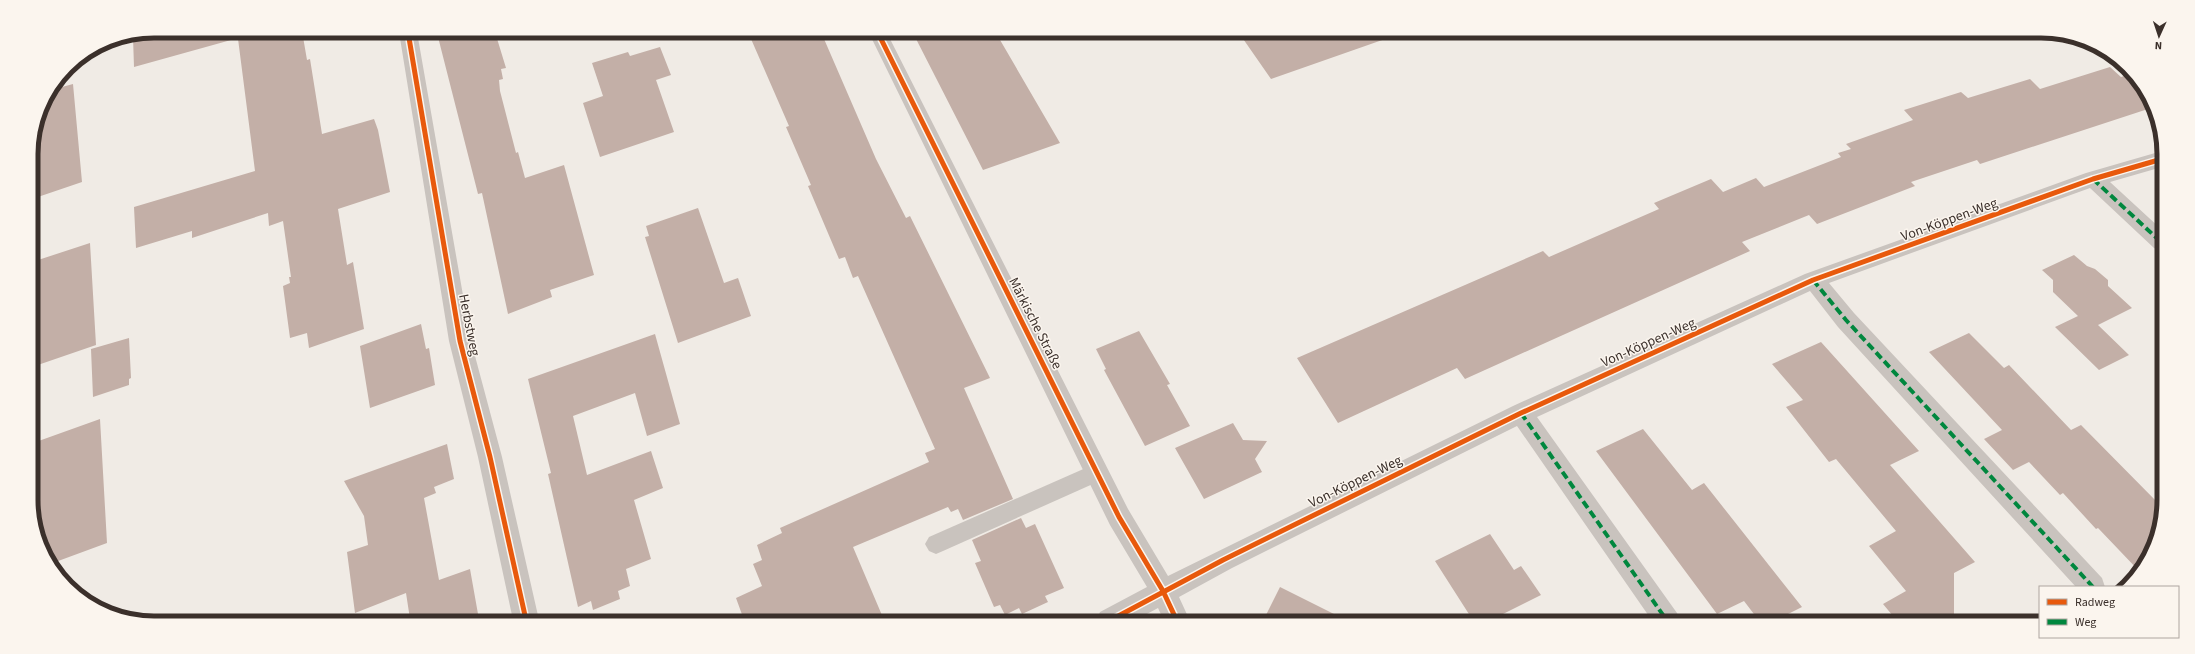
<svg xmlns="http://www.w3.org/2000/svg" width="2195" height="654" font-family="'Source Sans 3',sans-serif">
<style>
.building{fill:#c3afa7}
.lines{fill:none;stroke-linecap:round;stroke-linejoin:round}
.service{fill:#c9c3be;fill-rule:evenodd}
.minor{fill:#c9c3be;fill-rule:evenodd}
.quiet{stroke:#00873e;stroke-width:4;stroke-dasharray:8 4;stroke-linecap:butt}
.cycleway-casing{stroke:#fbf5ee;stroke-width:8}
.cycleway{stroke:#e8590c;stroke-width:5}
.labels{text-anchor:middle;stroke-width:3;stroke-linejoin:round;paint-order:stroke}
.street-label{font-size:14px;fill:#3b302b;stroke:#fbf5ee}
.rim{fill:none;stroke:#3b302b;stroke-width:5}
</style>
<rect width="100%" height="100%" fill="#f0ebe5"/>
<path class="building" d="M 151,31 L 229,31 L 231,40 L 134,67 L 133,37 Z
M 237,31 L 302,31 L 307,60 L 310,59 L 322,134 L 374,119 L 378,130 L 390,192 L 338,209 L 347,265 L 353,262 L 364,329 L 309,348 L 307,333 L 290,338 L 283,286 L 290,283 L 289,277 L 291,277 L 283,221 L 269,226 L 268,213 L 192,238 L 192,231 L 136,248 L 134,207 L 255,171 Z
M 457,32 L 495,32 L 506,68 L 501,69 L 503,79 L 499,80 L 500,91 L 516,153 L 518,152 L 525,178 L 564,165 L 594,275 L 550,290 L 552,297 L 508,314 L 482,193 L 478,194 L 438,37 Z
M 748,32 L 821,32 L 876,159 L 906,218 L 910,216 L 990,378 L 964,388 L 1013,499 L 963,520 L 958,509 L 951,512 L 948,507 L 853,547 L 884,620 L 744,620 L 736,598 L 762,586 L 753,564 L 762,560 L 757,545 L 782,533 L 780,528 L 929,462 L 925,453 L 935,449 L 858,276 L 853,278 L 845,257 L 839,259 L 808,186 L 811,185 L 786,127 L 789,126 Z
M 913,33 L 996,33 L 1060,143 L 983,170 Z
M 1239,33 L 1388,34 L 1388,38 L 1271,79 Z
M 660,47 L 671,75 L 656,80 L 674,132 L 600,157 L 583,103 L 603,96 L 592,63 L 628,52 L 630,56 Z
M 2110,67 L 2121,77 L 2134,73 L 2151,108 L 1980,164 L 1977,160 L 1911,182 L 1915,186 L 1817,224 L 1809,215 L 1742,242 L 1750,251 L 1465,379 L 1457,368 L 1338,423 L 1297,358 L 1543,251 L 1549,257 L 1659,209 L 1654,203 L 1711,179 L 1723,192 L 1756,178 L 1764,187 L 1841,157 L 1838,153 L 1851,149 L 1846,144 L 1913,120 L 1904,110 L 1961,92 L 1968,98 L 2030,79 L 2040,89 Z
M 73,84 L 82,182 L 32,199 L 31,146 L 40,106 L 51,90 Z
M 698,208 L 724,283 L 738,278 L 751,316 L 678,343 L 645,237 L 649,236 L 646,226 Z
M 90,243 L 96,345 L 32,367 L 32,262 Z
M 2074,255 L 2087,266 L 2095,269 L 2108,280 L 2108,286 L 2132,308 L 2098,325 L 2129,355 L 2099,370 L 2055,327 L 2078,316 L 2053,292 L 2053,280 L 2042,270 Z
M 421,324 L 426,349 L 429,348 L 435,385 L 370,408 L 360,346 Z
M 1139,331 L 1170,384 L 1167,385 L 1190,426 L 1145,446 L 1104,370 L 1106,369 L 1096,349 Z
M 1969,333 L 2004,368 L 2009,365 L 2071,430 L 2081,425 L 2160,505 L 2160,532 L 2140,572 L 2098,528 L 2096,529 L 2063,493 L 2060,495 L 2029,462 L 2013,470 L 1984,439 L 2002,430 L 1929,352 Z
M 655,334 L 680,424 L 647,436 L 635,393 L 573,416 L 587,475 L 651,451 L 663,488 L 634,500 L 651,559 L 626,569 L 630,586 L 618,591 L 620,599 L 593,610 L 591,601 L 578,607 L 548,474 L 551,473 L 528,379 Z
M 129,338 L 131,378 L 129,379 L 129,385 L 93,397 L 91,349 Z
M 1821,342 L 1919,451 L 1890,465 L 1975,562 L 1954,573 L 1954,623 L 1898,622 L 1883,604 L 1906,591 L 1869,546 L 1896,531 L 1836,459 L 1829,462 L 1786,407 L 1803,400 L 1772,364 Z
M 100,419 L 107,543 L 50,564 L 44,555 L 33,524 L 33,443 Z
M 1233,423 L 1243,440 L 1267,441 L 1255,459 L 1262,472 L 1204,499 L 1175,448 Z
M 1643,429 L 1692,490 L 1704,483 L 1802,607 L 1772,622 L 1760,622 L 1744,601 L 1717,614 L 1596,451 Z
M 447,444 L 454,479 L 434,487 L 436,493 L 424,498 L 439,580 L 470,569 L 478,614 L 464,620 L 410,619 L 406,593 L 355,613 L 347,552 L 368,545 L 364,516 L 344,481 Z
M 1021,518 L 1026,528 L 1035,524 L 1064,588 L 1045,596 L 1048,602 L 1022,614 L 1019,608 L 1005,615 L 1000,605 L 994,607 L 975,563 L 981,561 L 972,540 Z
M 1490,534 L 1514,570 L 1521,566 L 1541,595 L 1487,622 L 1474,622 L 1435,561 Z
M 1280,587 L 1348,621 L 1263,621 Z"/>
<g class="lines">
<path class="service" d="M 1097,463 L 1104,465 L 1107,472 L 1104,479 L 943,551 L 936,554 L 929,551 L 925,544 L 929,537 Z"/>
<path class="minor" d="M 399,32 L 417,32 L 471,341 L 502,457 L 539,620 L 513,620 L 478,457 L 449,341 Z
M 869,33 L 887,33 L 1128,509 L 1168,576 L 1513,406 L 1805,274 L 2086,173 L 2162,151 L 2162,167 L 2110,182 L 2161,229 L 2161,251 L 2154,248 L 2090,188 L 1829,283 L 1854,313 L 2102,578 L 2105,587 L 2076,587 L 1838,327 L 1810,291 L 1537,417 L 1677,613 L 1681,622 L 1653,622 L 1517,426 L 1232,568 L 1179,597 L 1190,621 L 1164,621 L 1158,608 L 1134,621 L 1096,621 L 1100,612 L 1147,587 L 1110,525 Z"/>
<path class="quiet" d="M 2093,179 L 2161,242
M 1813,280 L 1846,320 L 2093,587
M 1521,413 L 1668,622"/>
<g class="cycleway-casing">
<path id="cycleway" d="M 408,32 L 460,341 L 490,457 L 526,620
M 878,33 L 1119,517 L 1163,591 L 1177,621
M 1109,621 L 1223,560 L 1521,413 L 1813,280 L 2093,179 L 2162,159"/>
</g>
<use href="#cycleway" class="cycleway"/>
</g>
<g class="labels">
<g class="street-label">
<text transform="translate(1949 219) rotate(-20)" y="5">Von-Köppen-Weg</text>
<text transform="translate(1036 323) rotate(63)" y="5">Märkische Straße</text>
<text transform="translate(470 325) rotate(79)" y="5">Herbstweg</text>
<text transform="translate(1648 342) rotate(-24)" y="5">Von-Köppen-Weg</text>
<text transform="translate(1355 481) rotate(-26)" y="5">Von-Köppen-Weg</text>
</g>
</g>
<path d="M0 0H2195V654H0ZM154 38H2041A116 116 0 0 1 2157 154V500A116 116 0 0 1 2041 616H154A116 116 0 0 1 38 500V154A116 116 0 0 1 154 38Z" fill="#fbf5ee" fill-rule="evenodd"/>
<path class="rim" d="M154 38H2041A116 116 0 0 1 2157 154V500A116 116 0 0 1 2041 616H154A116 116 0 0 1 38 500V154A116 116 0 0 1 154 38Z"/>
<rect x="2039" y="586" width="140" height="52" fill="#fbf5ee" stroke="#aea6a0"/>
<rect x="2047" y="599" width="20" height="6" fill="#e8590c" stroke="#aea6a0"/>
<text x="2075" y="606" font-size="12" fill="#3b302b">Radweg</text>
<rect x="2047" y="619" width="20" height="6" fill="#00873e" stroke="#aea6a0"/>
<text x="2075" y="626" font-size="12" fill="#3b302b">Weg</text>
<g transform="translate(2159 36) rotate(183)" stroke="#fbf5ee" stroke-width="3" paint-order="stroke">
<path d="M0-3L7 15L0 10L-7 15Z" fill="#3b302b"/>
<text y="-6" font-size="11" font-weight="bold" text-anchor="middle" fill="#3b302b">N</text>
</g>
</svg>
